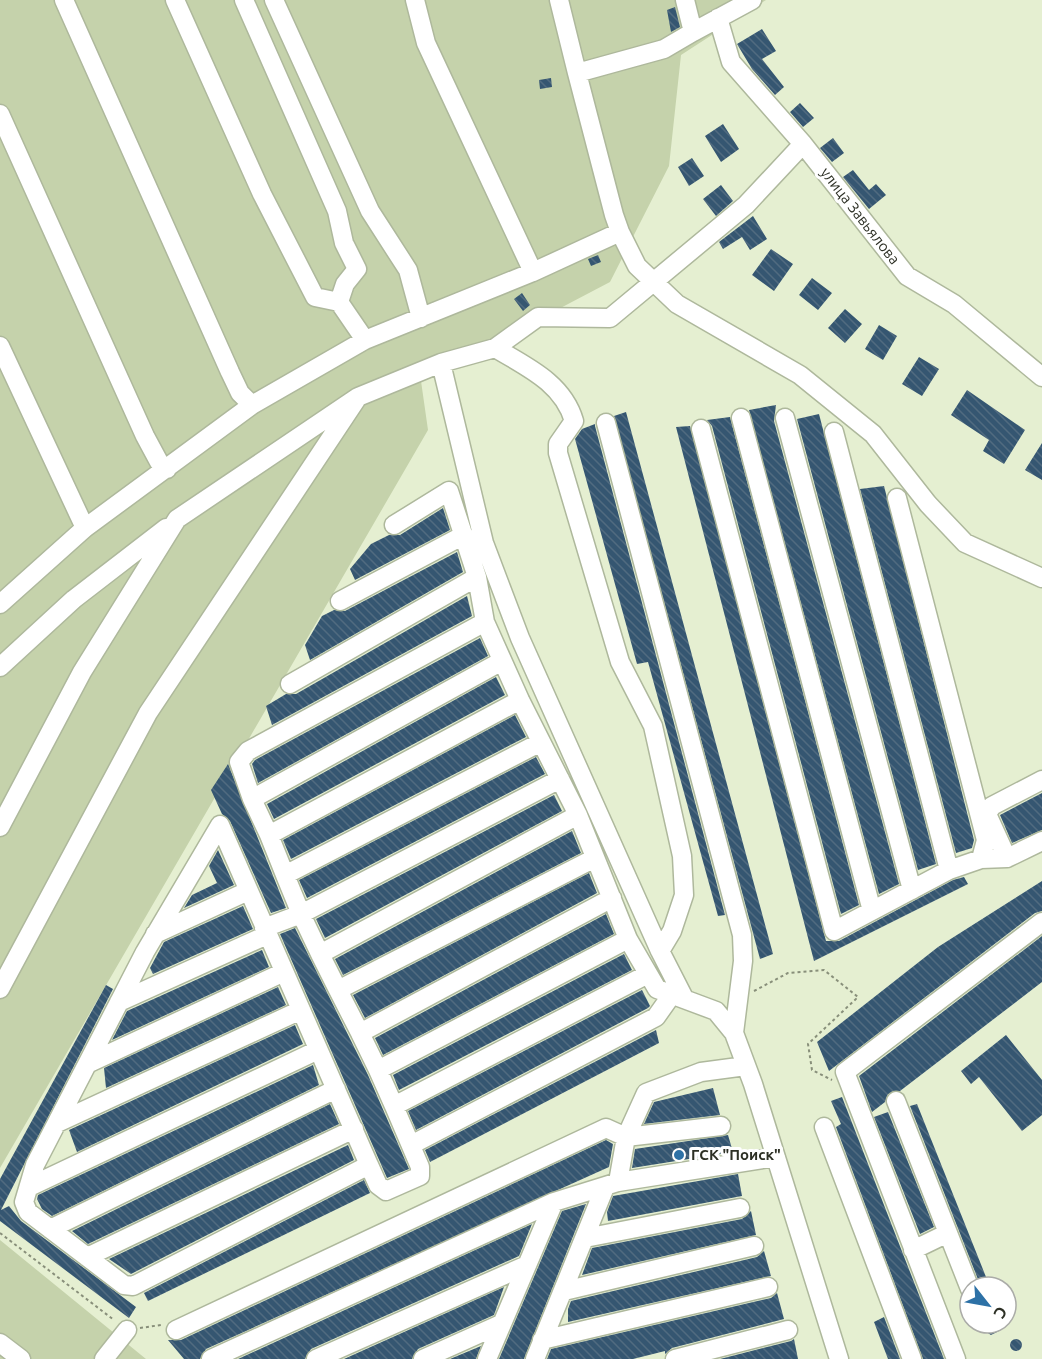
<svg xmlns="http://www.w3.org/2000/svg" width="1042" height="1359" font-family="Ubuntu,sans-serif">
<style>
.garden{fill:#c5d2ab}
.building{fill:url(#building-back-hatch)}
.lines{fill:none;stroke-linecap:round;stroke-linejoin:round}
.minor-casing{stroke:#aeb89c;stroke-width:21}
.path{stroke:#888f7a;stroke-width:2;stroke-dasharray:3 3;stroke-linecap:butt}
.minor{stroke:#fff;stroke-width:18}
.poi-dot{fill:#2d71a6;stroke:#fff;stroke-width:2}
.labels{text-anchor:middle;stroke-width:6;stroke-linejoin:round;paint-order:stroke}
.street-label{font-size:15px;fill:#2d3025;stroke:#fff}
.poi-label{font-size:15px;font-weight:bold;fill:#2d3025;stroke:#fff;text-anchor:start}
</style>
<defs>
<pattern id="building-back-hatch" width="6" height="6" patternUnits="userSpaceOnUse" patternTransform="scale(1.5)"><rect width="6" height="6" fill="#355671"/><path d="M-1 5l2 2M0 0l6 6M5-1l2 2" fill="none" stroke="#516b80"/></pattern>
</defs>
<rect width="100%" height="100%" fill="#e5efd1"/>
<path class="garden" d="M 0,0 L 766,0 L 681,55 L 669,166 L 610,282 L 421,381 L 428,430 L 0,1168 Z
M 0,1240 L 146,1359 L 0,1359 Z"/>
<path class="building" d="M 675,7 L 680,27 L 671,32 L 667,10 Z
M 762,29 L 776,51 L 762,59 L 784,87 L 775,95 L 752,69 L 737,44 Z
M 551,78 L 552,87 L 540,89 L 539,80 Z
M 800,103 L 814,118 L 803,127 L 790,112 Z
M 723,124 L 739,149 L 721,162 L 705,136 Z
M 833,138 L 844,153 L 832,162 L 820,148 Z
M 692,158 L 704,176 L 689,186 L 678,167 Z
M 853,170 L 869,190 L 876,184 L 886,195 L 869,209 L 843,177 Z
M 721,185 L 733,201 L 716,216 L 703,199 Z
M 753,216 L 767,239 L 750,250 L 742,237 L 723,249 L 719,242 Z
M 771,249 L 793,264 L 774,291 L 752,275 Z
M 598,255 L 601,262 L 591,266 L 588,259 Z
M 812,278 L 832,293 L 818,310 L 799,295 Z
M 522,293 L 530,305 L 523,311 L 514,299 Z
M 845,309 L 862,324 L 845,343 L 828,328 Z
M 879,325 L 897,336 L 883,360 L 865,349 Z
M 919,357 L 939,369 L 922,396 L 902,384 Z
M 967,390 L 1025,430 L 1004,464 L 983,451 L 989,440 L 951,415 Z
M 776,405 L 774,421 L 899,884 L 879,894 L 749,410 Z
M 626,412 L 773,954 L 760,959 L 614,416 Z
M 819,414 L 936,864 L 918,870 L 797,419 Z
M 730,417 L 859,905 L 841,914 L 712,426 L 707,420 Z
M 595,424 L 595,426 L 725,915 L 718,916 L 648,662 L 637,664 L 575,439 L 582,429 Z
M 690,426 L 826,941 L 839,941 L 953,880 L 964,877 L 968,884 L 814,961 L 676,427 Z
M 1042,443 L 1042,480 L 1025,470 Z
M 884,486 L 974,840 L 972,848 L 956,853 L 860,489 Z
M 443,508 L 450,530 L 355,580 L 350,569 L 371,544 L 389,535 L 400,535 Z
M 457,552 L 463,572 L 310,660 L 305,645 L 322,616 L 334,610 L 345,611 Z
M 467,596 L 472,616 L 272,725 L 266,706 L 286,694 L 296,694 Z
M 480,638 L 488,656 L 258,783 L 252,764 L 255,760 Z
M 496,677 L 505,695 L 274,819 L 267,804 Z
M 515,715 L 526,737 L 291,859 L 283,840 Z
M 536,757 L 545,774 L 307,898 L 299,880 Z
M 228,764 L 286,908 L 271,913 L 230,821 L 222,814 L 211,790 Z
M 1042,793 L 1042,830 L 1012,843 L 1000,815 Z
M 554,795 L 562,811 L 325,938 L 316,919 Z
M 572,831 L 581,853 L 343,975 L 335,959 Z
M 218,850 L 234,885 L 184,908 L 192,895 L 217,883 L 209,866 Z
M 589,873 L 597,893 L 365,1018 L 353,995 Z
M 1042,881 L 1042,911 L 1035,913 L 829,1071 L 817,1042 L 938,947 Z
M 243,906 L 253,929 L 153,974 L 150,968 L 164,942 Z
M 606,914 L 614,934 L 383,1055 L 375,1038 Z
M 295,928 L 368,1075 L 409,1169 L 387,1178 L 280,934 Z
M 1042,936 L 1042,982 L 900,1091 L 888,1094 L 885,1102 L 872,1112 L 859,1076 Z
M 262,950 L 269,967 L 112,1040 L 127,1011 Z
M 624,954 L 632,970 L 399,1090 L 393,1075 Z
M 106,985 L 113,989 L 1,1210 L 9,1206 L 21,1221 L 136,1307 L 129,1318 L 0,1221 L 0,1179 Z
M 278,987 L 286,1005 L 106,1088 L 104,1068 Z
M 642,990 L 650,1006 L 648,1008 L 416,1130 L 408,1111 Z
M 295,1025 L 303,1044 L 77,1152 L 69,1130 Z
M 656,1030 L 659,1043 L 430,1162 L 425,1150 Z
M 1006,1035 L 1042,1080 L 1042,1115 L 1022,1131 L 979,1077 L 971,1084 L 961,1071 Z
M 313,1065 L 319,1085 L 52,1216 L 42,1209 L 37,1199 L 38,1195 Z
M 713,1088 L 720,1115 L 644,1124 L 654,1102 Z
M 842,1097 L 903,1254 L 944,1359 L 923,1359 L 836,1127 L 841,1124 L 831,1101 Z
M 330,1104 L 339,1124 L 88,1244 L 72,1231 Z
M 917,1104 L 990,1287 L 981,1287 L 910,1106 Z
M 888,1112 L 934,1227 L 920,1234 L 874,1117 Z
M 728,1135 L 733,1152 L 632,1168 L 635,1149 Z
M 606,1140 L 613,1144 L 609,1167 L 206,1349 L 200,1359 L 184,1359 L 168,1340 L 181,1340 Z
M 348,1145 L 354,1160 L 131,1274 L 109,1259 Z
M 738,1174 L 742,1196 L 608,1221 L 607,1212 L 613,1196 Z
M 364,1180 L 370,1193 L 148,1301 L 144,1293 Z
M 586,1204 L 524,1359 L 499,1359 L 562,1211 Z
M 751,1211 L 756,1235 L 582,1275 L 592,1248 L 742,1219 Z
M 532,1224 L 519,1256 L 311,1349 L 305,1359 L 238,1359 Z
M 764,1251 L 771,1276 L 568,1322 L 568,1309 L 571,1301 L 757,1257 Z
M 504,1287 L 494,1315 L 418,1349 L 412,1359 L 344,1359 Z
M 777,1293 L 784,1319 L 672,1348 L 665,1354 L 665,1351 L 633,1359 L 547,1359 L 551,1349 L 771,1298 Z
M 884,1317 L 900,1359 L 888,1359 L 874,1322 Z
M 981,1323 L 1002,1323 L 999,1331 L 991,1335 L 983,1330 Z
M1010 1345a6 6 0 1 1 12 0a6 6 0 1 1-12 0Z
M 794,1339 L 798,1359 L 720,1359 L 791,1341 Z
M 481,1346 L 476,1359 L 450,1359 Z"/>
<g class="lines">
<g class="minor-casing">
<path id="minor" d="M 64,0 L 230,372 L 240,393 L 252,405
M 175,0 L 262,194 L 315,297 L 339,302
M 244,0 L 337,211 L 344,243 L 357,269 L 345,284 L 339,302 L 365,340
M 274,0 L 370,211 L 408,270 L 421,318
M 415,0 L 426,43 L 533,272
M 559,0 L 577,73
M 718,18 L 731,62 L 803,144 L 907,276 L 954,304 L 1042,377
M 693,32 L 752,0
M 0,114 L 145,436 L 159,462 L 167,469
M 620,232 L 637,266 L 677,304 L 800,375 L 873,434 L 928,504 L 965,543 L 1042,578
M 0,346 L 85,528
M 495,348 L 538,317 L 610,318 L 746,205 L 803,144
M 441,363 L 484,543 L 520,638 L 660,951
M 358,397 L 441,363 L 495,348 C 527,367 563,383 574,421 L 558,444 L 558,453 L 620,662 L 653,726 L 682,856 L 684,895 L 672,931 L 660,951 L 683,996
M 741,418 L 872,911
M 785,418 L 912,890
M 606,423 L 742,935 L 743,961 L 734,1033
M 701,429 L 834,931 L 949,870 L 981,859 L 1007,858 L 1042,841
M 834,432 L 949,870
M 897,498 L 986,840 L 981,859
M 394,525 L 449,491 L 477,577 L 485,622 L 520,700 L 578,815 L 628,939 L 657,989 L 716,1011 L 734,1033 L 753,1084 L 839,1359
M 340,601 L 464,535
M 0,604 L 85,528 L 252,405 L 365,340 L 533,272 L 620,232 L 614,215 L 577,73 L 664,49 L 693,32 L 685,0
M 485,622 L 248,751 L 239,762 L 252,799 L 502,661
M 0,667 L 74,599 L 166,528
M 290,684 L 477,577
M 252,799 L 269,835 L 520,700
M 0,827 L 82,672 L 177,519 L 358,397 L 148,713 L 0,989
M 269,835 L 285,875 L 541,742
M 1007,858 L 987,814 L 992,806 L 1042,780
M 285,875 L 301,914 L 560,779
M 264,928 L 301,914 L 320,954 L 578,815
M 155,934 L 248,891
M 320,954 L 338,990 L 595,858
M 338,990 L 360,1033 L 612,898
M 119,1002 L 267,935
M 360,1033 L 378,1070 L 628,939
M 87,1064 L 284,972
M 378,1070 L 394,1106 L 648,974
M 896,1101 L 970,1289
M 57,1123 L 301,1010
M 824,1127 L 912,1359
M 411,1145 L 656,1017 L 673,993
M 369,1165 L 133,1286 L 124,1285 L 28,1212 L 24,1202 L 35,1165 L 145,952 L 220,825 C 269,939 319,1052 369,1165 L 378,1185 L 386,1191 L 420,1176 L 420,1167 L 394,1106
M 618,1182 L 776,1157
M 29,1187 L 318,1050
M 50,1229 L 336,1089
M 585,1238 L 740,1208
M 913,1250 L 946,1234
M 87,1257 L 354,1129
M 564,1291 L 754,1246
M 176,1330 L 606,1128 L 626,1137 L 721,1126
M 542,1340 L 768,1287
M 0,1343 L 21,1359
M 104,1359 L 127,1330
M 211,1359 L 554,1202 L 618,1182 L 626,1137 L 646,1093 L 701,1072 L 746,1066
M 316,1359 L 527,1265
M 423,1359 L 501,1324
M 487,1359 L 554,1202
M 535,1359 L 605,1187
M 675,1359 L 788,1330
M 956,1359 L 845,1072 L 1042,922"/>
</g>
<path class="path" d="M 754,991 L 788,973 L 824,970 L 858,997 L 808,1044 L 812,1070 L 832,1080
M 0,1233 L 114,1320
M 140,1328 L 161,1325"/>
<use href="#minor" class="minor"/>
</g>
<circle class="poi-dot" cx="679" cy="1155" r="6"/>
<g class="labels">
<g class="street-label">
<text transform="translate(860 216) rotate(52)" y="5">улица Завьялова</text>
</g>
<g class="poi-label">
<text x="691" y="1160">ГСК "Поиск"</text>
</g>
</g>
<g transform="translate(988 1305) rotate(121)"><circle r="28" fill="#ffffff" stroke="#abaca8" stroke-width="1.5"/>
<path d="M0-4.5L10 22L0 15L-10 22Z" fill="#2d71a6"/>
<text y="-9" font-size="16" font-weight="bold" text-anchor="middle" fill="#2d3025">С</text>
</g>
</svg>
